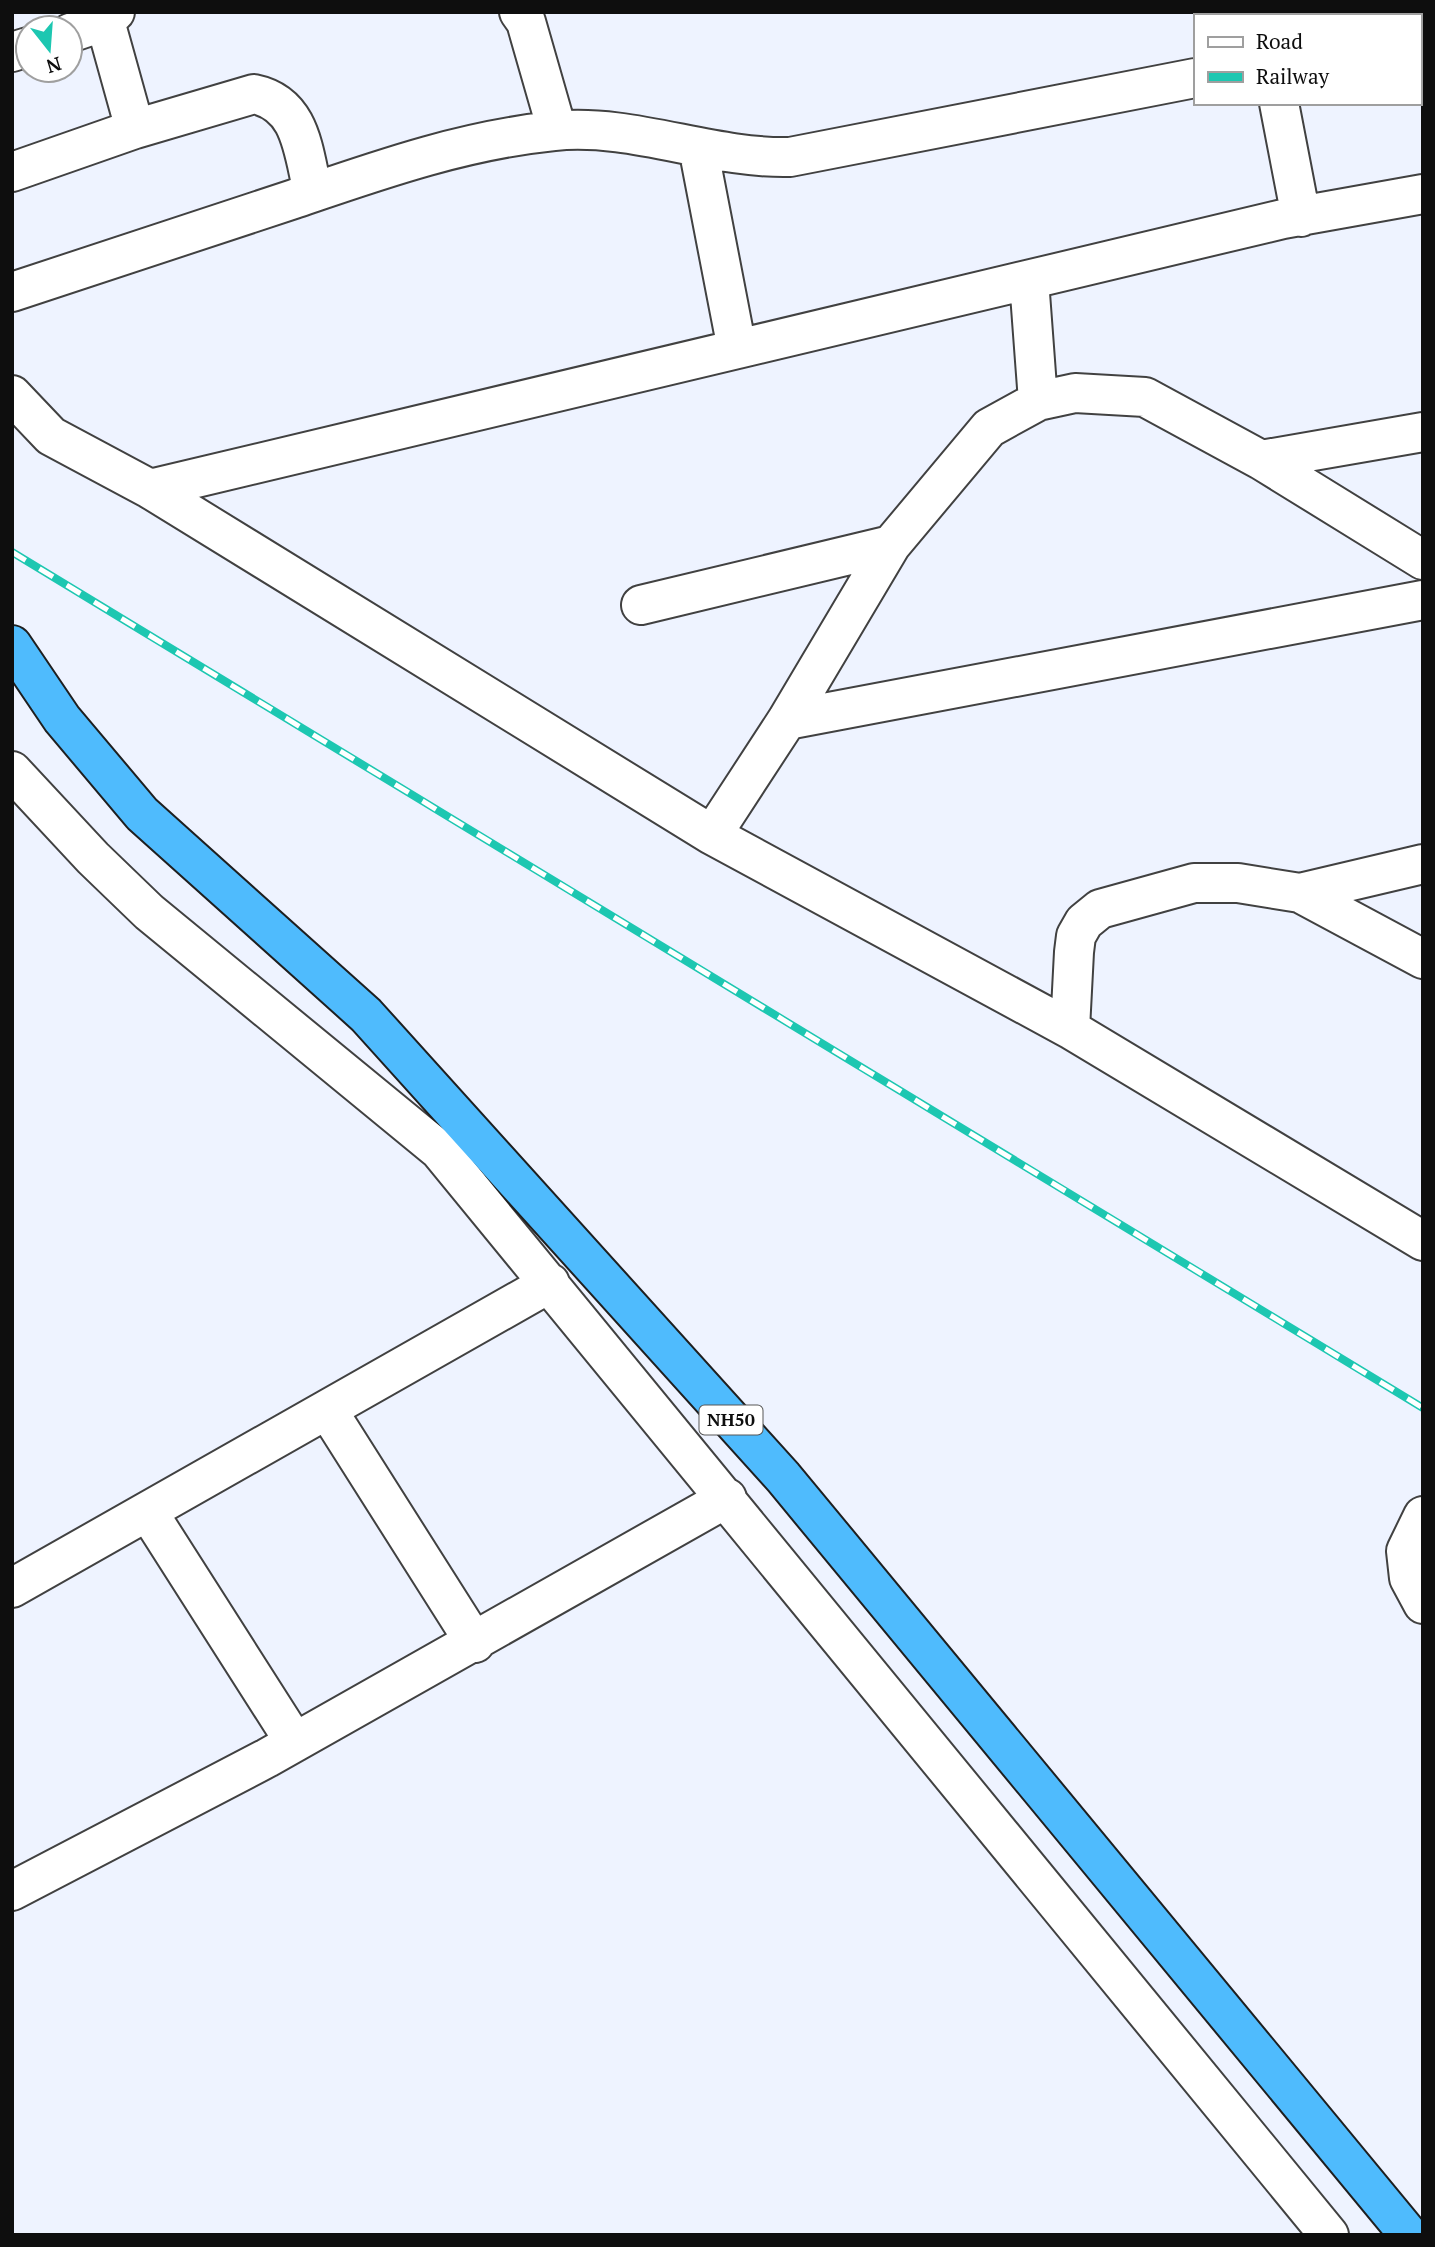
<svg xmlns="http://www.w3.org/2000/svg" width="1435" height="2247" font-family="'PT Serif',serif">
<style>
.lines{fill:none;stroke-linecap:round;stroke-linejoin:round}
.street-casing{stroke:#414141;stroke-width:42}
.highway-casing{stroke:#1f1f1f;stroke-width:42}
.street{stroke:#fff;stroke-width:38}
.highway{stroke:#4fbbfd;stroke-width:38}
.rail-casing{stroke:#1dc7b1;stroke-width:8}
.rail{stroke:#fff;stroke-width:5;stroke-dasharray:16;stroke-linecap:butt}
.labels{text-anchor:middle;stroke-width:7;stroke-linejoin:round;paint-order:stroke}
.shield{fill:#fff;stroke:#565656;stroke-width:2}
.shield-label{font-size:18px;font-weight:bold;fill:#0e0e0e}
</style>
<rect width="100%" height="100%" fill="#eef3ff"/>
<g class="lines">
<g class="street-casing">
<path id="street" d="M 115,12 L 105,21 L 135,129
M 519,12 L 526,22 L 557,130
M 1267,12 L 1267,16
M 70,33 L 105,21
M 1419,35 L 1423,34
M 12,52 L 28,47
M 1279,103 L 1301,217
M 698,147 L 737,349
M 12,172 L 135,129 L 254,94 C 302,104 303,152 313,192
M 1029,280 L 1038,401
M 12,292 C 106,261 200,230 294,199 C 379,170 464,140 554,131 C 634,123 710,159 790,157 L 1195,78
M 12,395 L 51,436 L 150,489 L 712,835 L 1070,1029 L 1423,1241
M 1261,460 L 1423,432
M 150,489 L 1283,219 L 1423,194
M 641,605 L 891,545
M 787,720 L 1423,600
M 12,771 L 93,858 L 149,912 L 439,1150 L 1329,2235
M 712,835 L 787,720 L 891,545 L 989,428 L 1038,401 L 1075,393 L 1145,397 L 1261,460 L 1423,560
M 1300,893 L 1423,864
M 1070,1029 L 1074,952 L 1076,936 L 1084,922 L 1100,909 L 1194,883 L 1238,883 L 1300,893 L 1423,959
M 328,1411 L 475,1643
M 148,1512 L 294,1741
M 1423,1516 L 1406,1551 L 1409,1578 L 1423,1604
M 12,1588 L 550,1283
M 12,1891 L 267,1758 L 727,1498"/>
</g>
<g class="highway-casing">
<path id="highway" d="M 12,645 L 62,719 L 142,814 L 366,1015 L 783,1477 L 1409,2235"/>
</g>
<use href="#street" class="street"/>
<use href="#highway" class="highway"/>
<g class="rail-casing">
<path id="rail" d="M 12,552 L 1423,1408"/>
</g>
<use href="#rail" class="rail"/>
</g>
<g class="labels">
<rect class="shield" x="699.5" y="1405.5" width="63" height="29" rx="5"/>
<g class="shield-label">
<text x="731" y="1426">NH50</text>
</g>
</g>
<rect width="1435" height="2247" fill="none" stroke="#0e0e0e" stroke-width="28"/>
<rect x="1194" y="14" width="228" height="91" fill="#ffffff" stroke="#9f9f9f" stroke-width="2"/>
<rect x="1208" y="37" width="35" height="10" fill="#ffffff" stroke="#9f9f9f" stroke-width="2"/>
<text x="1256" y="49" font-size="21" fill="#0e0e0e">Road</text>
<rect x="1208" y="72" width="35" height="10" fill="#1dc7b1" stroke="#9f9f9f" stroke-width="2"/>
<text x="1256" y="84" font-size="21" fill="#0e0e0e">Railway</text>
<g transform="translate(49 49) rotate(163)"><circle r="33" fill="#ffffff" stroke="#9f9f9f" stroke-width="2"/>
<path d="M0-5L12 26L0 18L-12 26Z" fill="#1dc7b1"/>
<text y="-10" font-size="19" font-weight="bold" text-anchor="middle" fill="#0e0e0e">N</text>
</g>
</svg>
